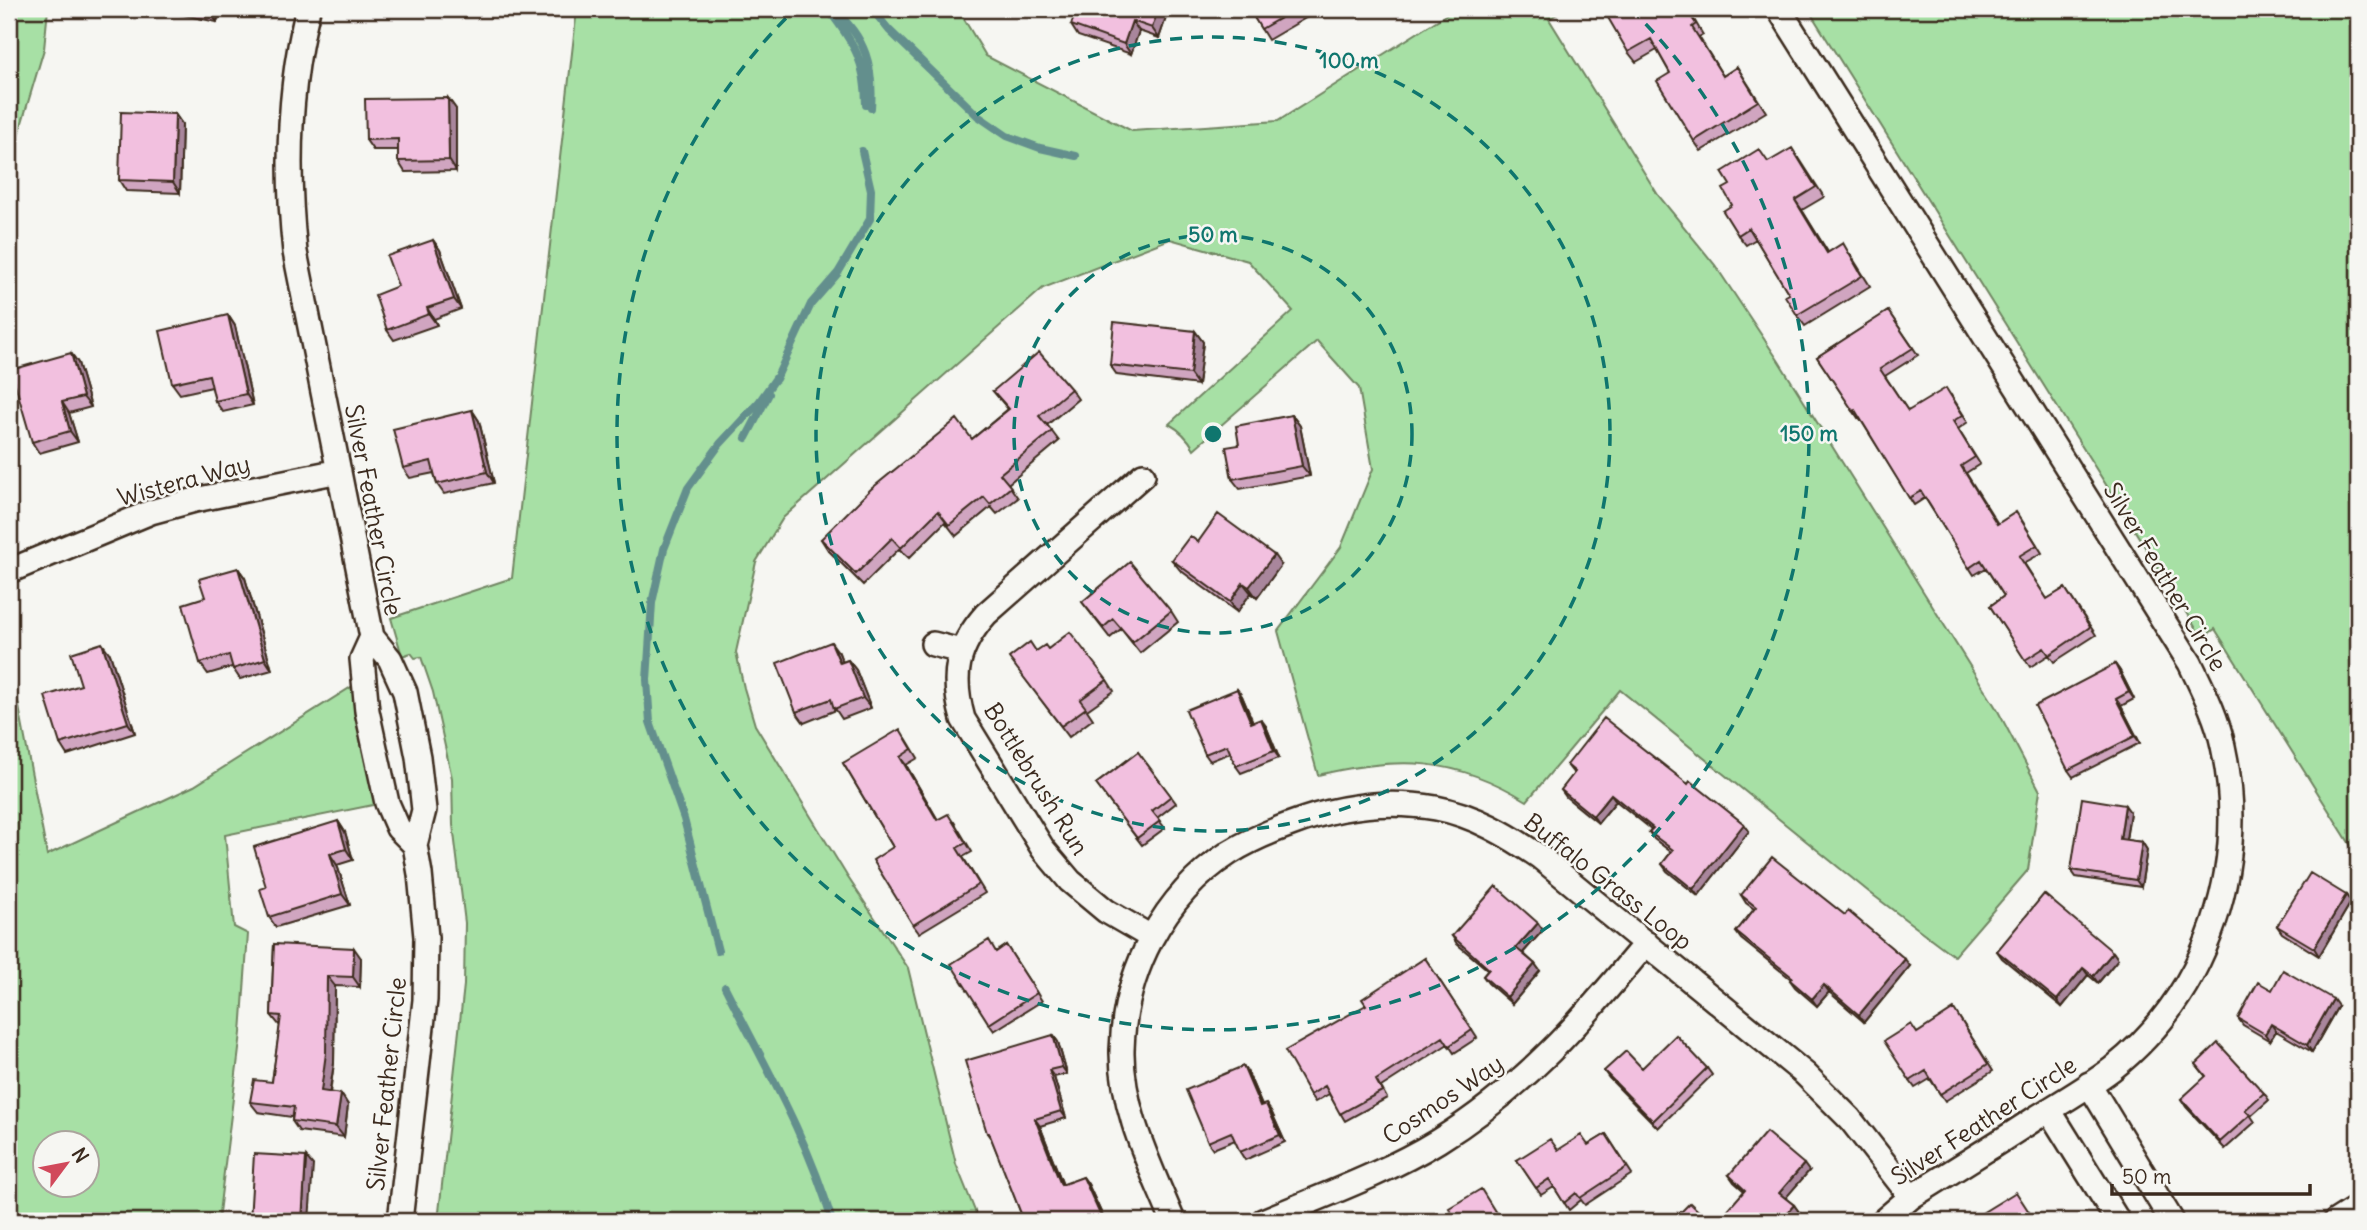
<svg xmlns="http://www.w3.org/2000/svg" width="2367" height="1230" font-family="Delius,sans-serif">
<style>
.green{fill:#a7e0a5;stroke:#718562;stroke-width:2;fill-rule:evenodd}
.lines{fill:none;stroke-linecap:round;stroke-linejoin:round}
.stream{stroke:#648f8d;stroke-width:8}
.street-casing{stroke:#3b2a1e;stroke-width:28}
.street{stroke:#f6f6f2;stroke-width:23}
.wall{fill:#d0a5c0;stroke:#3b2a1e;stroke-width:2}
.shaded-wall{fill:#a9869c;stroke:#3b2a1e;stroke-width:2}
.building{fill:#f2c0df;stroke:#3b2a1e;stroke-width:2}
.ring{fill:none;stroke:#0f766e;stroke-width:3.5;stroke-dasharray:12 9}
.labels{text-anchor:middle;stroke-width:5;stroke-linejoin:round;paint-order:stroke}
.street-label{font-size:24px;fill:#3b2a1e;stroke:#f6f6f2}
.centre{fill:#0f766e;stroke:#f6f6f2;stroke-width:3.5}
.ring-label{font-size:21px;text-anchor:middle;font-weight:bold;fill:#0f766e;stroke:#f6f6f2;stroke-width:5;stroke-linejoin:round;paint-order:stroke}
</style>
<rect width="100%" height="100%" fill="#f6f6f2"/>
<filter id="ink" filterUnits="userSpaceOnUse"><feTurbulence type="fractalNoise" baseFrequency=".0143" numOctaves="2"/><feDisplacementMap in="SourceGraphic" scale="14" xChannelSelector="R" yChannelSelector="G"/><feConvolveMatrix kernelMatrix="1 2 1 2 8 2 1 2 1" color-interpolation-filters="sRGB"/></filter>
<g filter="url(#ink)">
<path class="green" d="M 9,9 L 48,9 L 44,49 L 9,166 Z
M 577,9 L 958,9 L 986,56 L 1132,131 L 1278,121 L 1455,9 L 1565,9 L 1549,19 L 1658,195 L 1715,265 L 1778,360 L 1998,711 L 2040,791 L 2028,870 L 1954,956 L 1869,892 L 1620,690 L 1527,801 C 1456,757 1398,756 1318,775 L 1278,631 L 1341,547 L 1373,469 L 1359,388 L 1317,341 L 1194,449 C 1188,438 1180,430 1169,424 L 1293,311 L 1248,261 L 1170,239 L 1043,288 L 783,518 L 756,562 L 736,652 L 744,688 L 755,725 L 847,876 L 908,968 L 956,1164 L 979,1221 L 438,1221 L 464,985 L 465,923 L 453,825 L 452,778 L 433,692 L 421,657 L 415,658 L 411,653 L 402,656 L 391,618 L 512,578 Z
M 1808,9 L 2358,9 L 2358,857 L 2215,629 L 2202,638 Z
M 9,654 L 47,855 L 194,786 L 356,684 L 378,804 L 225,835 L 234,927 L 248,934 L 241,1033 L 218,1221 L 9,1221 ZM 46,1142 L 88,1142 L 88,1184 L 46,1184 Z"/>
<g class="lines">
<path class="stream" d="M 828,9 C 854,43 866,62 866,105
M 833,9 C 866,37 874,67 871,108
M 872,9 L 889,30 L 978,116 L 1007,136 L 1040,148 L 1076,156
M 776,379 L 811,304 L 838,273 L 870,219 L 871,190 L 862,151
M 746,438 L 769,394
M 718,951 L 684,819 L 650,722 L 647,680 L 652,603 L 664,549 L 688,488 L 720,444 L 759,402 L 778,375
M 725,987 C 764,1064 808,1138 832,1221"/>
<g class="street-casing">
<path id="street" d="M 308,9 C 288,89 286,169 295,252 L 372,637 L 390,659 L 405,692 L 418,757 L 424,810 L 415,845 L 420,874 L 426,937 L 425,1000 L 400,1221
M 1779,9 L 2190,663 C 2203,690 2217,717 2223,746 C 2249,866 2209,992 2112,1069 C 2088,1087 2062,1102 2036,1118 C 1995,1145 1953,1171 1911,1197 L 1883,1221
M 1143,475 L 986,614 C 956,648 951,676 963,719 L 1043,849 L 1070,881 L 1106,911 L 1151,937
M 9,571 L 151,512 L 195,500 L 339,471
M 372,637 L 362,659 L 367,711 L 387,803 L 398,828 L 415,845
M 933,644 L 961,651
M 2089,1084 L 2172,1221
M 2049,1110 L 2118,1221
M 1173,1221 C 1151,1167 1121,1110 1122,1050 C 1124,972 1163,896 1229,853 C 1248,841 1269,832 1291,824 C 1338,806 1385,799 1436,808 C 1474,815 1508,835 1540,857 L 1805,1074 L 1850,1119 L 1911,1197
M 1263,1221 C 1322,1196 1384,1174 1438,1141 C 1525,1087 1582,1021 1646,943
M 2336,1221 L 2358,1207"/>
</g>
<use href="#street" class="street"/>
</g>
<path class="wall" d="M 155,9 L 220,9 L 217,22 Z
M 1169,9 L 1159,38 L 1139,31 L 1131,54 L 1078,36 L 1071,25 Z
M 1249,9 L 1321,9 L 1268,40 Z
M 1688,9 L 1703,35 L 1699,37 L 1723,76 L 1737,67 L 1766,112 L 1701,151 L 1694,141 L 1670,73 L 1657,50 L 1636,62 L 1628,52 Z
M 448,98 L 456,109 L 456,171 L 405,172 L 398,161 L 398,150 L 373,150 L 366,140 Z
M 175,114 L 182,124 L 180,193 L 126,191 L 119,180 Z
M 1799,158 L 1824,197 L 1802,210 L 1828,252 L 1850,254 L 1870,286 L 1805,326 L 1797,315 L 1789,294 L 1756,239 L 1746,245 L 1738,235 L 1768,162 Z
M 433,240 L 440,250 L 461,309 L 434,319 L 437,325 L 394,340 L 387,330 L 398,286 Z
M 1888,311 L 1918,355 L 1885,376 L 1908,411 L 1951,395 L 1968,422 L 1958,429 L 1980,464 L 1966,473 L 1998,524 L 2021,519 L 2042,553 L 2024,563 L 2047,599 L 2065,588 L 2096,635 L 2054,662 L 2049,655 L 2030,667 L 1990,606 L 2004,596 L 1986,568 L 1974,575 L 1925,498 L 1914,505 L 1859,417 L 1858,418 L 1817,357 Z
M 228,315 L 235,326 L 253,405 L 223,412 L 215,401 L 212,387 L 180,394 L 172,383 Z
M 1195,331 L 1203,342 L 1198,385 L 1117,375 L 1110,365 Z
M 71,353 L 78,363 L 91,407 L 69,413 L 78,442 L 39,453 L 32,442 Z
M 1071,389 L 1078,399 L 1047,425 L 1059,441 L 1008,484 L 1018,498 L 997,514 L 991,507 L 956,536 L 945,522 L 909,558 L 899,549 L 863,585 L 828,550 L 821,539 L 972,439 L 1008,409 L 993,391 Z
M 472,410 L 479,421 L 494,483 L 444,494 L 437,484 L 434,473 L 410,478 L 403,468 Z
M 1292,415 L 1300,426 L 1310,476 L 1240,489 L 1232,479 L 1239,445 Z
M 1172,560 L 1281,565 L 1257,598 L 1251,593 L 1237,612 L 1180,570 Z
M 238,568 L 245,578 L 272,670 L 240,679 L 232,667 L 208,674 L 200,663 L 205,597 Z
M 1082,602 L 1171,611 L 1178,622 L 1140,653 L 1121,629 L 1110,638 Z
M 1048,649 L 1107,680 L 1114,691 L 1087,710 L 1093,719 L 1069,737 L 1017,668 L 1036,651 Z
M 839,653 L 842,662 L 848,660 L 856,670 L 871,708 L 842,719 L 836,710 L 804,723 L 796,712 Z
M 110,654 L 135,733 L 67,755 L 60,744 L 81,685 Z
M 2115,664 L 2120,671 L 2134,699 L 2121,706 L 2140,743 L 2073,777 L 2068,770 Z
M 1237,689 L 1242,696 L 1253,722 L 1266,726 L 1279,758 L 1241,773 L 1236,766 L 1230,753 L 1210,761 L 1205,754 Z
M 906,738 L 918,758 L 906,765 L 938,820 L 954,822 L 972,852 L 963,857 L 985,893 L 919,933 L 913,925 L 893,847 L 843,763 Z
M 1138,752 L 1176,803 L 1157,818 L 1165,828 L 1142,845 L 1096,784 Z
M 1567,765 L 1688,784 L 1744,824 L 1749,831 L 1698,896 L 1667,871 L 1662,864 L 1671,852 L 1654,839 L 1649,832 L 1651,829 L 1616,801 L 1598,823 L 1566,797 L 1561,790 L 1574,774 Z
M 2130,812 L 2126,840 L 2142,842 L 2147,850 L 2141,887 L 2076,877 L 2071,870 Z
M 338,821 L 345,832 L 353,860 L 337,865 L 350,905 L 276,927 L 269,917 L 266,887 Z
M 1741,895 L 1910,966 L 1864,1022 L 1829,992 L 1817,1006 L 1795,987 L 1790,980 L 1791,979 L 1741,939 L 1736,932 L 1754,909 L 1746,903 Z
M 2346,895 L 2351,902 L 2319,956 L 2282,933 L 2277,926 Z
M 1543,930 L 1523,953 L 1535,964 L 1540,971 L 1512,1004 L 1488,983 L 1483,976 L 1488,970 L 1457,944 L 1452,936 Z
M 274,944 L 361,958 L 360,987 L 335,986 L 334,1063 L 330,1093 L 341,1094 L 348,1105 L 344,1137 L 299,1131 L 292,1121 L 292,1117 L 258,1112 L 250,1102 L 272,1082 L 280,1026 L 271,1015 Z
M 1006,945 L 1042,1001 L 994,1031 L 989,1024 L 997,951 Z
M 1997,951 L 2113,952 L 2118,959 L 2098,983 L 2088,975 L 2062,1007 L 2002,958 Z
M 1425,958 L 1477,1038 L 1454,1053 L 1448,1044 L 1381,1087 L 1387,1098 L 1345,1121 L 1329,1094 L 1315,1102 L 1310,1095 L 1366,1005 Z
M 2338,1006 L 2312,1052 L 2276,1031 L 2270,1041 L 2243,1025 L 2238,1018 Z
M 1959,1017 L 1993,1071 L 1945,1101 L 1930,1079 L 1915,1088 L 1910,1081 L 1917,1033 Z
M 1053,1035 L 1058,1042 L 1067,1074 L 1054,1077 L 1066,1118 L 1040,1126 L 1063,1185 L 1083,1177 L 1088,1184 L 1105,1221 L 1024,1221 L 992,1140 L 987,1133 Z
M 2196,1064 L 2264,1093 L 2269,1100 L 2251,1116 L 2255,1122 L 2225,1149 L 2186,1107 L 2181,1099 L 2206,1077 Z
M 1642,1068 L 1707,1068 L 1712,1075 L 1658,1128 L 1609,1078 L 1604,1071 Z
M 1248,1073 L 1262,1106 L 1271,1111 L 1285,1142 L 1245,1160 L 1240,1152 L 1235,1140 L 1213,1149 L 1208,1142 Z
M 1606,1134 L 1632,1174 L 1585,1205 L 1581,1200 L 1569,1210 L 1554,1187 L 1541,1195 L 1517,1160 L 1558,1150 L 1588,1145 Z
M 1809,1171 L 1785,1198 L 1794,1205 L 1799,1212 L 1744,1191 L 1734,1182 L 1729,1175 Z"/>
<path class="shaded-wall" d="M 211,9 L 220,9 L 217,22 L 210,12 Z
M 1158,9 L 1169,9 L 1159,38 L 1152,28 Z
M 1132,21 L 1139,31 L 1131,54 L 1124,44 Z
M 448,98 L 456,109 L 456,171 L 449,160 Z
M 175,114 L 182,124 L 180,193 L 173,182 Z
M 1795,200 L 1802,210 L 1834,263 L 1827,253 Z
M 433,240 L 440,250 L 461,309 L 454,299 Z
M 427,308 L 434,319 L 437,325 L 429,314 Z
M 228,315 L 235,326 L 253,405 L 246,394 Z
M 1195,331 L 1203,342 L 1198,385 L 1190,374 Z
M 71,353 L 78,363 L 91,407 L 83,397 Z
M 62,402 L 69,413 L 78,442 L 70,431 Z
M 472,410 L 479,421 L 494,483 L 487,472 Z
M 1292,415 L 1300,426 L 1310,476 L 1302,466 Z
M 1274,555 L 1281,565 L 1257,598 L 1249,587 Z
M 238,568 L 245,578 L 272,670 L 265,659 Z
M 1243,583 L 1251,593 L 1237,612 L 1230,602 Z
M 831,642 L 839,653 L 847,673 L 840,663 Z
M 102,643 L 110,654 L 135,733 L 128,723 Z
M 848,660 L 856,670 L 871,708 L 863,698 Z
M 2115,664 L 2120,671 L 2134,699 L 2129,692 Z
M 1237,689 L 1242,696 L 1256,730 L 1251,723 Z
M 2116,699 L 2121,706 L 2140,743 L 2135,736 Z
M 1261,719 L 1266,726 L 1279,758 L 1274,751 Z
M 900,757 L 906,765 L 943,829 L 937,820 Z
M 1611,794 L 1616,801 L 1598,823 L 1593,816 Z
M 2125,805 L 2130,812 L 2125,846 L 2120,839 Z
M 338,821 L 345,832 L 353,860 L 346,849 Z
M 1744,824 L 1749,831 L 1698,896 L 1693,889 Z
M 2142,842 L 2147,850 L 2141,887 L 2136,880 Z
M 330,854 L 337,865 L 350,905 L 342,894 Z
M 2346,895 L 2351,902 L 2319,956 L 2314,948 Z
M 1538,923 L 1543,930 L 1521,955 L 1516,948 Z
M 354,948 L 361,958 L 360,987 L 353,977 Z
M 2113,952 L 2118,959 L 2098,983 L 2093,976 Z
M 1905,959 L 1910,966 L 1864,1022 L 1859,1015 Z
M 1535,964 L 1540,971 L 1512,1004 L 1507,997 Z
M 2083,968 L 2088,975 L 2062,1007 L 2057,1000 Z
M 327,976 L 335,986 L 334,1063 L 328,1102 L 321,1091 Z
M 1824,985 L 1829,992 L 1817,1006 L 1812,999 Z
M 2333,999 L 2338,1006 L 2312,1052 L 2307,1045 Z
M 2271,1024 L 2276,1031 L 2270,1041 L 2265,1034 Z
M 1053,1035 L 1058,1042 L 1067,1074 L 1062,1067 Z
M 1243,1066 L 1248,1073 L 1265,1113 L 1260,1106 Z
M 1049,1070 L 1054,1077 L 1066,1118 L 1061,1111 Z
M 341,1094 L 348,1105 L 344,1137 L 336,1127 Z
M 1266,1104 L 1271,1111 L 1285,1142 L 1280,1135 Z
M 1035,1119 L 1040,1126 L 1066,1193 L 1061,1185 Z
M 306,1157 L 313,1165 L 309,1221 L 302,1221 Z
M 1804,1164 L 1809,1171 L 1784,1200 L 1779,1193 Z
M 1083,1177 L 1088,1184 L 1105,1221 L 1103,1221 Z
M 1794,1205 L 1799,1212 L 1791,1221 L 1780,1221 Z"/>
<path class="building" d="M 196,9 L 211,9 L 210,12 Z
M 1077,9 L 1158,9 L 1152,28 L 1132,21 L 1124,44 L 1071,25 Z
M 1249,9 L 1296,9 L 1261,29 Z
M 1603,9 L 1686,9 L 1696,24 L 1692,27 L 1723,76 L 1737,67 L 1758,101 L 1694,141 L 1657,81 L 1670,73 L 1651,39 L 1628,52 Z
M 448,98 L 449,160 L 398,161 L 398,139 L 366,140 L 365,99 Z
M 121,112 L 175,114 L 173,182 L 119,180 Z
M 1792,148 L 1816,187 L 1795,200 L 1827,253 L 1843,243 L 1862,276 L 1797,315 L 1785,296 L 1789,294 L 1749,228 L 1738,235 L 1723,211 L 1732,205 L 1723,189 L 1730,185 L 1722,172 L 1759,149 L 1768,162 Z
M 433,240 L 454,299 L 427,308 L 429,314 L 387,330 L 375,295 L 398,286 L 387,256 Z
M 1888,311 L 1913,348 L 1880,369 L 1908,411 L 1946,388 L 1963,415 L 1953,421 L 1975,457 L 1961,466 L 1997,524 L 2016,512 L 2037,545 L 2019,556 L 2047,599 L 2065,588 L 2090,627 L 2049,655 L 2044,648 L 2025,660 L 1990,606 L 2004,596 L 1981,560 L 1969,568 L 1921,491 L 1909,498 L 1855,410 L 1853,411 L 1817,357 Z
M 228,315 L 246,394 L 215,401 L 209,375 L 172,383 L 160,331 Z
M 1114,322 L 1195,331 L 1190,374 L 1110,365 Z
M 1039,352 L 1071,389 L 1039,416 L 1052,431 L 1000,474 L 1011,487 L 990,504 L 984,497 L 949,525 L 938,511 L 901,548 L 892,538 L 856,574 L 821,539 L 871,489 L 957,419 L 972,439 L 1009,409 L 993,391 Z
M 71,353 L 83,397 L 62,402 L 70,431 L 32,442 L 11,370 Z
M 472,410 L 487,472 L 437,484 L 431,461 L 403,468 L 393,429 Z
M 1292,415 L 1302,466 L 1232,479 L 1226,447 L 1239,445 L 1236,426 Z
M 1218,514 L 1274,555 L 1249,587 L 1243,583 L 1230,602 L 1172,560 L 1190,536 L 1198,542 Z
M 1130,562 L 1171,611 L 1133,642 L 1113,619 L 1103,628 L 1082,602 Z
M 238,568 L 265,659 L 233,669 L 229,655 L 200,663 L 183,604 L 205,597 L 199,579 Z
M 1070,632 L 1107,680 L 1080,700 L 1086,708 L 1061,726 L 1009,658 L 1030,642 L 1036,651 L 1045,645 L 1048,649 Z
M 831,642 L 840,663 L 848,660 L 863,698 L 834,709 L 831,699 L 796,712 L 777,663 Z
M 102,643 L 128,723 L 60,744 L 45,696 L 81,685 L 71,653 Z
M 2115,664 L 2129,692 L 2116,699 L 2135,736 L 2068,770 L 2035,706 Z
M 1237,689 L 1251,723 L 1261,719 L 1274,751 L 1236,766 L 1227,745 L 1205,754 L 1186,710 Z
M 1604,718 L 1688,784 L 1690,781 L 1744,824 L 1693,889 L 1662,864 L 1673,850 L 1649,832 L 1653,828 L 1611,794 L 1593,816 L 1561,790 L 1575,772 L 1567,765 Z
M 900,729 L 912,749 L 900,757 L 937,820 L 948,814 L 966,843 L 957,848 L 979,884 L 913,925 L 873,860 L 893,847 L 843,763 Z
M 1138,752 L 1171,796 L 1152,811 L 1160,821 L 1137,838 L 1096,784 Z
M 2082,798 L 2125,805 L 2120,839 L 2142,842 L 2136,880 L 2071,870 Z
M 338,821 L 346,849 L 330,854 L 342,894 L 269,917 L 260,889 L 266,887 L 254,847 Z
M 1772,857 L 1845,915 L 1848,911 L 1905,959 L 1859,1015 L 1824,985 L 1812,999 L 1790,980 L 1792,977 L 1736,932 L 1756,907 L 1741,895 Z
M 2310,873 L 2346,895 L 2314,948 L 2277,926 Z
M 1496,886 L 1538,923 L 1516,948 L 1535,964 L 1507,997 L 1483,976 L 1489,969 L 1452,936 Z
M 2044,894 L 2113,952 L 2093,976 L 2083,968 L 2057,1000 L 1997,951 Z
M 989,940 L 996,952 L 1006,945 L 1037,993 L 989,1024 L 951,964 Z
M 274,944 L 354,948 L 353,977 L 327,976 L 326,1053 L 321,1091 L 341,1094 L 336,1127 L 292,1121 L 294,1107 L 250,1102 L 254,1080 L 272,1082 L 281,1016 L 271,1015 Z
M 1425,958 L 1472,1030 L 1449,1046 L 1443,1037 L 1376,1080 L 1382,1091 L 1340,1114 L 1325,1086 L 1310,1095 L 1285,1051 L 1366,1005 L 1362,999 Z
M 2283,970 L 2333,999 L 2307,1045 L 2271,1024 L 2265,1034 L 2238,1018 L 2258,982 L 2272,990 Z
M 1954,1009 L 1988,1064 L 1940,1094 L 1926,1071 L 1910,1081 L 1884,1041 L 1911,1024 L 1917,1033 Z
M 1053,1035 L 1062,1067 L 1049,1070 L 1061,1111 L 1035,1119 L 1061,1185 L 1083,1177 L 1103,1221 L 1042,1221 L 1041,1218 L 1032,1221 L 1024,1221 L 989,1133 L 987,1133 L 965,1061 Z
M 1676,1035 L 1707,1068 L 1653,1121 L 1604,1071 L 1626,1051 L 1642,1068 Z
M 2218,1043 L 2264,1093 L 2245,1110 L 2250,1115 L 2220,1142 L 2181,1099 L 2206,1076 L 2196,1064 Z
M 1243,1066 L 1260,1106 L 1266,1104 L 1280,1135 L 1240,1152 L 1231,1132 L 1208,1142 L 1186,1090 Z
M 1766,1132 L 1804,1164 L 1779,1193 L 1794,1205 L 1780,1221 L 1718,1221 L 1745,1190 L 1729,1175 Z
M 1606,1134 L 1627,1167 L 1580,1198 L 1576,1193 L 1564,1203 L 1549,1179 L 1536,1188 L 1517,1160 L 1550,1139 L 1558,1150 L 1581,1135 L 1588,1145 Z
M 254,1154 L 306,1157 L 302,1221 L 250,1221 Z
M 1481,1189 L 1501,1221 L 1457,1221 L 1449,1208 Z
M 2016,1192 L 2035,1221 L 1969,1221 Z
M 1690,1203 L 1709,1221 L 1672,1221 Z"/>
</g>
<g class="ring">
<circle cx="1213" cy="434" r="199"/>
<circle cx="1213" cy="434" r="397"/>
<path d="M1631 9A596 596 0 1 1 795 9"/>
</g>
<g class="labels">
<g class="street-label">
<text transform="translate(184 481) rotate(-15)" y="8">Wistera Way</text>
<text transform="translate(373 510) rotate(79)" y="8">Silver Feather Circle</text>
<text transform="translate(2165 577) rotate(59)" y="8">Silver Feather Circle</text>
<text transform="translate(1036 779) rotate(58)" y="8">Bottlebrush Run</text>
<text transform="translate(1608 882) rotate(38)" y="8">Buffalo Grass Loop</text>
<text transform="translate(387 1084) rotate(-84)" y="8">Silver Feather Circle</text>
<text transform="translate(1443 1100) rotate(-34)" y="8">Cosmos Way</text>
<text transform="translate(1984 1121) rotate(-33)" y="8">Silver Feather Circle</text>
</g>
</g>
<circle cx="1213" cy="434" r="10" class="centre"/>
<g class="ring-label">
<text x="1349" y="68">100 m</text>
<text x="1213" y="242">50 m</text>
<text x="1809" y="441">150 m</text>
</g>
<rect width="2367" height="1230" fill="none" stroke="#f6f6f2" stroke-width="35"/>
<rect x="18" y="18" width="2332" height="1195" fill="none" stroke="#3b2a1e" stroke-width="2.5" filter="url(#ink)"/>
<g transform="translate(66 1164) rotate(58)"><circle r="33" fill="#f6f6f2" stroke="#aba49d" stroke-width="2"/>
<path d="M0-5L12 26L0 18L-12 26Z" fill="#d1495b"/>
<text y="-10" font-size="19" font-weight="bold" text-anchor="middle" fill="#3b2a1e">N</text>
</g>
<path d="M2112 1184v10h198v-10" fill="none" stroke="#3b2a1e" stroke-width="3.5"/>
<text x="2122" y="1184" font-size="21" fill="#3b2a1e" stroke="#f6f6f2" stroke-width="5" paint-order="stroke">50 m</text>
</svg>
